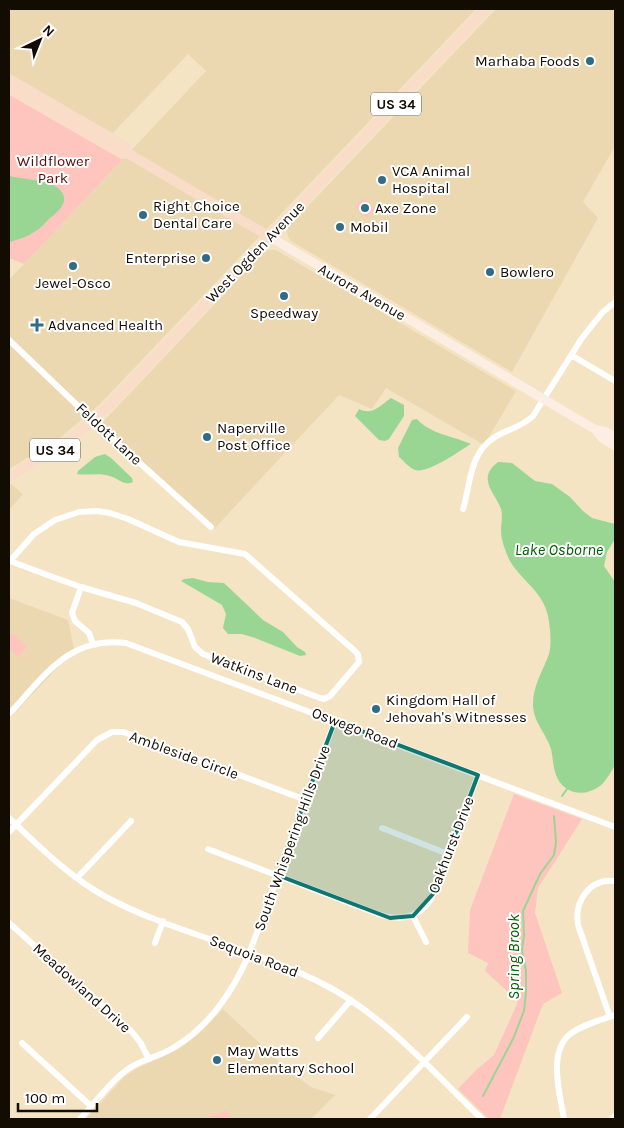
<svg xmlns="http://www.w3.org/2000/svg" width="624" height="1128" font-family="Karla,sans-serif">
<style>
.built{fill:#ebd8b1}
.green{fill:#fdc5bd}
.water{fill:#99d694}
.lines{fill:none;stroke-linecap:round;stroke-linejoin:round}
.stream{stroke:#99d694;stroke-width:2}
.minor{stroke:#fff;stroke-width:6}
.secondary{stroke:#fdeee4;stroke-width:9}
.primary{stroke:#faddc8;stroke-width:10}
.marked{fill:#0f766e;fill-opacity:0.2;stroke:#0f766e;stroke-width:4;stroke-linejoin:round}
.poi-dot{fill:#316b84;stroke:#fff;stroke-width:2}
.labels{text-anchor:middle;stroke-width:4;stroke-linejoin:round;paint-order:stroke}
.shield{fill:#fff;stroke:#59554f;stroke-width:1}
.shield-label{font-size:14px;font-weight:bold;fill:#120c03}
.poi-label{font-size:15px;fill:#120c03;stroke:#fff;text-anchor:start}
.park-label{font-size:15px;fill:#5a0a09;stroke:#fff}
.street-label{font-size:15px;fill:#120c03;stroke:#fff}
.water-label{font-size:16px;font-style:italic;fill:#005c00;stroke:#fff}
</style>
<rect width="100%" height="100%" fill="#f4e4c4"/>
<path class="built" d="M 9,9 L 476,9 L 100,404 L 56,441 L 9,469 L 9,280 L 206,71 L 188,54 L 111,135 L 9,76 Z
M 496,9 L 615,9 L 615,146 L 583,202 L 598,218 L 512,372 L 291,241 L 288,237 L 287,231 L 289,226 Z
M 268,250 L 276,250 L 516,391 L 484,445 L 386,388 L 372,409 L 339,395 L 214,529 L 99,426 L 263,253 Z
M 11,484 L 23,494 L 9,510 L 9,485 Z
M 9,598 L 68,620 L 75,654 L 62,663 L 9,719 Z
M 223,1009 L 288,1070 L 311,1087 L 335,1095 L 311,1119 L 86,1119 L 124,1077 L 136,1069 L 179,1049 L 201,1032 Z"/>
<path class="green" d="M 9,92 L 123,159 L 24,264 L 9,258 Z
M 363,198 L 375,209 L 367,218 L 355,206 Z
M 12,632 L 27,647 L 18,657 L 9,648 L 9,635 Z
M 514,794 L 582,819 L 538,888 L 535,913 L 562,993 L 543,1004 L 500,1119 L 489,1119 L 458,1089 L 476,1070 L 494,1055 L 517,1004 L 517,1000 L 485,971 L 488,963 L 468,953 L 470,910 Z
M 228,1110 L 230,1119 L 206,1119 Z"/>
<path class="water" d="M 9,176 C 22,179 48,180 58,188 C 72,200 59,211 49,219 C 44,224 40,229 34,232 C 27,237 17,240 9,242 Z
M 391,398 L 404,405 L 404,416 L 389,439 L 385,441 L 379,440 L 355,416 L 359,409 C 372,416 381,405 391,398 Z
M 417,419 C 430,434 453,436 471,444 C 459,451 428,474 415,470 C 408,467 404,461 399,457 L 398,448 L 412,420 Z
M 105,454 L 111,458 L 132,478 L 133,482 C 124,486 119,479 110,476 C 98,472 89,476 77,474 L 78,471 L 95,457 Z
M 498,462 L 512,463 L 535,481 L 552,484 L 570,497 L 583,511 L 592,518 L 615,524 L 615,539 L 607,552 L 604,566 L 615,582 L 615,765 C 611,772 606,781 600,786 C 584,798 563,794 556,775 C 553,767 553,758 551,749 C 546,733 533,722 533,704 C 533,685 543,671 549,654 C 552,643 550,627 548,616 C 543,590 518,579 508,557 C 505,549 501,540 501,531 C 501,524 503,516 501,509 C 495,492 476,479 498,462 Z
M 193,578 L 208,582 L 224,583 L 263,620 L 283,632 L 297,647 L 305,652 L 306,655 L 300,656 L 255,638 L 242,634 L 228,634 L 223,628 L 226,614 L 222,605 L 181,581 L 184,579 Z"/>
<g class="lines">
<path class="stream" d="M 562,796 L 567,789
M 483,1096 L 513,1039 L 524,1011 L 526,992 L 526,971 L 522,951 L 524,935 L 523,911 L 540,874 L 554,855 L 556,842 L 554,816"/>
<path class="minor" d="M 9,340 L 102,429 L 211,527
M 571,355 L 615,381
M 463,509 C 471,483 469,453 495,437 C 508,429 522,427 533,416 L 582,338 L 602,313 L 615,302
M 9,560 L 10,561 C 34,570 57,579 81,587 L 136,603 L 182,622 L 188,629 L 195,647 L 203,654 L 320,698 L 324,699 L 330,696 L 359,662 L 358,655 L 356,652 L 245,554 L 179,542 L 128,519 L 110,513 L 97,511 L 79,512 L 55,520 L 34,534 L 10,561
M 81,587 L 72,613 L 75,621 L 89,633 L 93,644
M 9,714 C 44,677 68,636 126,643 L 615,827
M 9,818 C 39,846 69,877 106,897 C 175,934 258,949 327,986 C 387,1018 434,1073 482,1119
M 382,828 L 448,854
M 9,832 L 97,740 L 112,732 L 123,732 L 138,737 L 306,800
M 208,849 L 378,914 C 399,921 418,919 431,899 L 478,775
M 77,878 L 131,821
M 413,916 L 426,942
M 9,923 L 132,1032 L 140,1042 L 149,1059
M 155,943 L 163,921
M 610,1017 L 578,925 C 574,902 589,878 615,881
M 318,1038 L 351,1000
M 22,1043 L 91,1106
M 80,1119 C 96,1102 111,1080 131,1067 C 144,1059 160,1056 173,1048 C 208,1028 234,990 249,954 L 335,721
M 370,1119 L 467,1017
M 564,1119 C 560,1095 548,1053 569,1035 C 581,1025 601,1020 615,1015
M 612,1119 L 615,1116"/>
<path class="secondary" d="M 270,237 L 596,430 L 602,438 L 615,446
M 596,430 L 604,431 L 615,437"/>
<path class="primary" d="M 9,79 L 125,146 L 128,153
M 9,89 L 122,154 L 128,153 L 134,157 L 270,237
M 9,477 L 62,446 L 100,415 L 486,9"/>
</g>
<path class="marked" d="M 335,721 L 478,775 L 433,894 L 413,916 L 390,918 L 277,875 Z"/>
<g class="poi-dot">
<circle cx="590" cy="61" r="5"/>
<circle cx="382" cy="180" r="5"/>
<circle cx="365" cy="208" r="5"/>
<circle cx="143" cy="215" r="5"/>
<circle cx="340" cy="227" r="5"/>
<circle cx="206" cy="258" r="5"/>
<circle cx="73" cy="266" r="5"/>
<circle cx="490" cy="272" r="5"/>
<circle cx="284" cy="296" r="5"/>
<path d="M34.5 317.5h5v5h5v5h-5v5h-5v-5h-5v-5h5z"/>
<circle cx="207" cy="437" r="5"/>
<circle cx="376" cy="709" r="5"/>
<circle cx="217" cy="1060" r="5"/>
</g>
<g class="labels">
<g class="shield">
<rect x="371" y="92.5" width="50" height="23" rx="4"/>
<rect x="30" y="438.5" width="50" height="23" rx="4"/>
</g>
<g class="shield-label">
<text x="396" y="109">US 34</text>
<text x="55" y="455">US 34</text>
</g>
<g class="poi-label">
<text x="580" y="66" text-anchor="end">Marhaba Foods</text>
<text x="392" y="176">VCA Animal<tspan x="392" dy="17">Hospital</tspan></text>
<text x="153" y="211">Right Choice<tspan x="153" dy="17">Dental Care</tspan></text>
<text x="375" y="213">Axe Zone</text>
<text x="350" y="232">Mobil</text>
<text x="196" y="263" text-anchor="end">Enterprise</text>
<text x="500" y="277">Bowlero</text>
<text x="73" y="288" text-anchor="middle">Jewel-Osco</text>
<text x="284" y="318" text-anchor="middle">Speedway</text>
<text x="48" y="330">Advanced Health</text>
<text x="217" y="433">Naperville<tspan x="217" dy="17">Post Office</tspan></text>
<text x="386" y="705">Kingdom Hall of<tspan x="386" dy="17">Jehovah's Witnesses</tspan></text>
<text x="227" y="1056">May Watts<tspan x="227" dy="17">Elementary School</tspan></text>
</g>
<g class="park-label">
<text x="53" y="166">Wildflower<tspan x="53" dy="17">Park</tspan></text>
</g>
<g class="street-label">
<text transform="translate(255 252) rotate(-46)" y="5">West Ogden Avenue</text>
<text transform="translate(362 292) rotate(30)" y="5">Aurora Avenue</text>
<text transform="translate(109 434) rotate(43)" y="5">Feldott Lane</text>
<text transform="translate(254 673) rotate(21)" y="5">Watkins Lane</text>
<text transform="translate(355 728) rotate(21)" y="5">Oswego Road</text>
<text transform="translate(184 755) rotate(20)" y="5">Ambleside Circle</text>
<text transform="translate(292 838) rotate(-70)" y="5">South Whispering Hills Drive</text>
<text transform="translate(451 845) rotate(-69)" y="5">Oakhurst Drive</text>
<text transform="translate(254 956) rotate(21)" y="5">Sequoia Road</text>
<text transform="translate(82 988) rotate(42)" y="5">Meadowland Drive</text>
</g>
<g class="water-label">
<text x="559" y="555">Lake Osborne</text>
<text transform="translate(513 957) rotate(-90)" y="6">Spring Brook</text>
</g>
</g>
<rect width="624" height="1128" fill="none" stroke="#120c03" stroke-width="20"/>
<g transform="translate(40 40) rotate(43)" stroke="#ffffff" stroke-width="4" paint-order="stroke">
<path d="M0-4L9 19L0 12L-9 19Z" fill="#120c03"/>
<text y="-8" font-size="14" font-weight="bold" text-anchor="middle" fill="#120c03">N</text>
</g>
<path d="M18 1103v8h79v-8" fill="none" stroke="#120c03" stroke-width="2.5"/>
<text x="25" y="1103" font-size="15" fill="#120c03" stroke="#ffffff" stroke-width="4" paint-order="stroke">100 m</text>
</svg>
